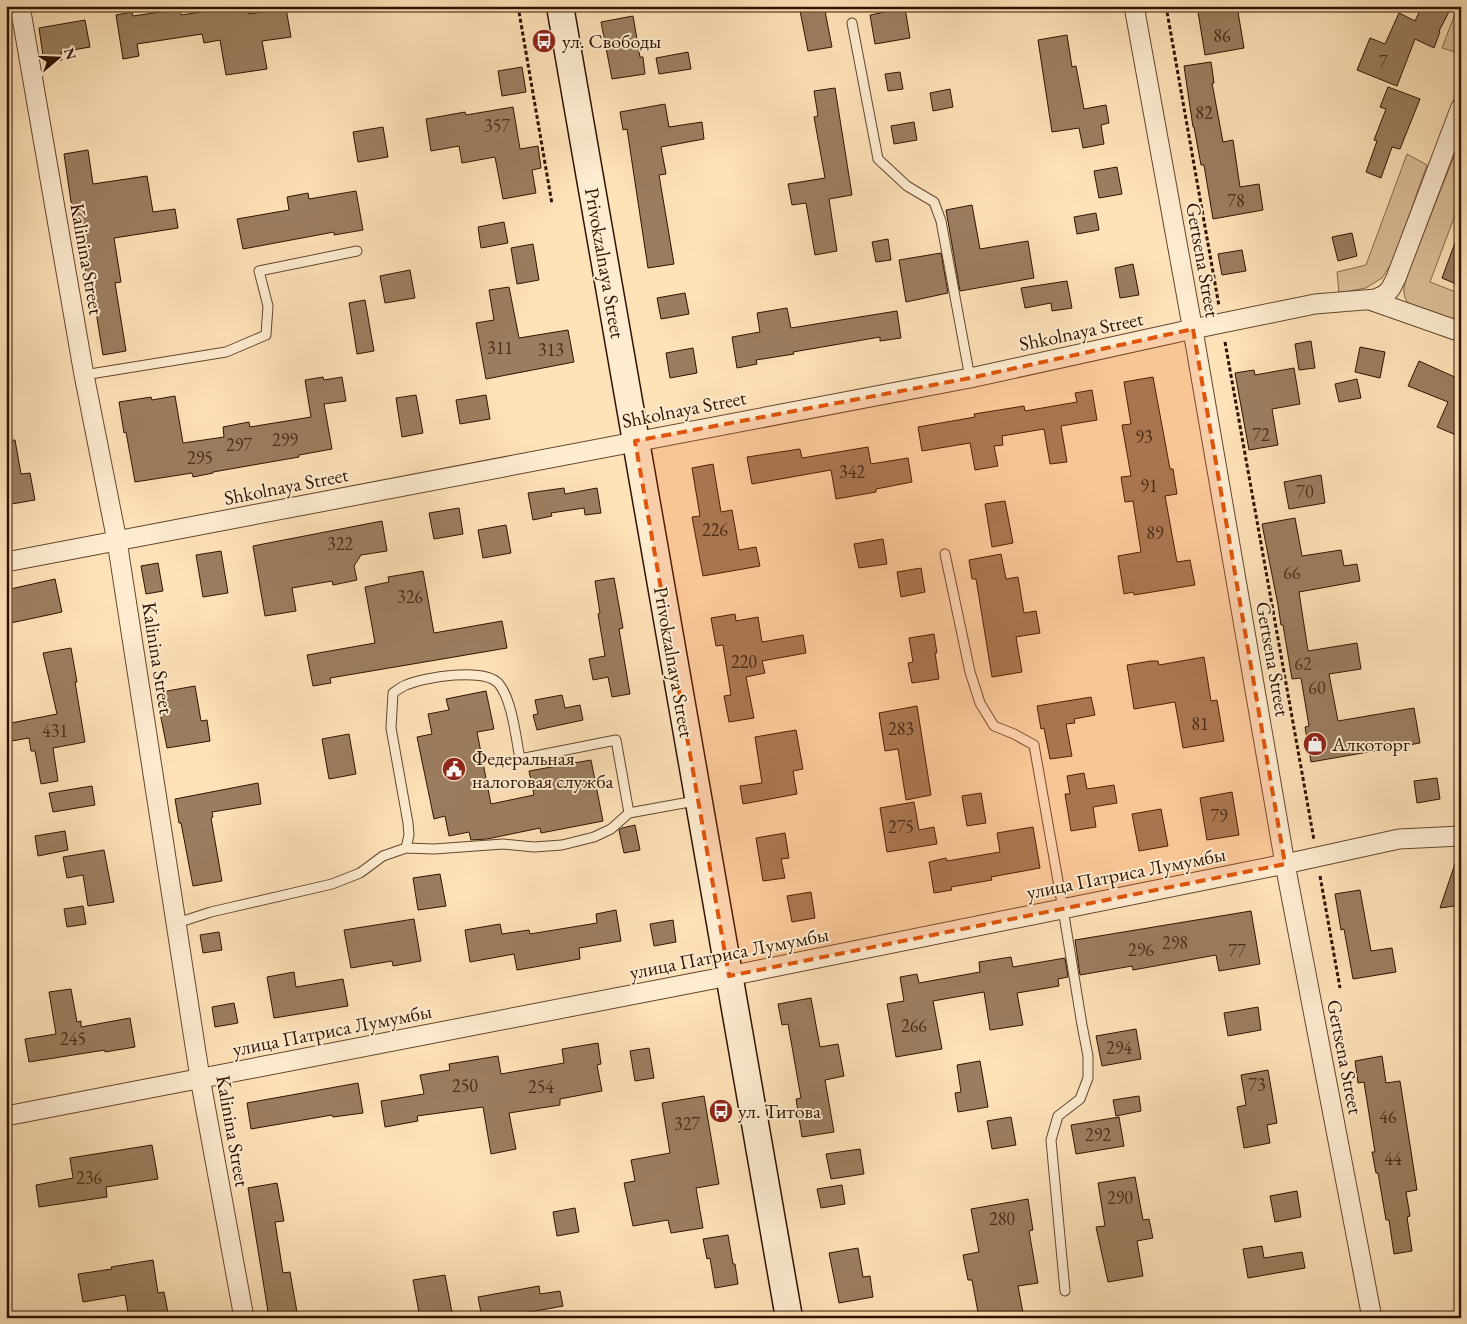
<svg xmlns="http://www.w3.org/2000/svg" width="1467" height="1324" font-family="'EB Garamond',serif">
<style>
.green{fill:#dbbf99;stroke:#86684c}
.building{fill:#9b7e60;stroke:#301200}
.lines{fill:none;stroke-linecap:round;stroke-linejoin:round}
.lane-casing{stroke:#64462e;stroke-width:11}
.street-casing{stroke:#64462e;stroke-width:21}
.secondary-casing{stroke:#301200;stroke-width:29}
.path{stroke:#301200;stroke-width:3;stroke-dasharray:4 2.5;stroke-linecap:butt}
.lane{stroke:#feecd1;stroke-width:9}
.street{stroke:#feecd1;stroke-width:19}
.secondary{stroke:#feecd1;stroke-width:26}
.marked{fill:#df550b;fill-opacity:0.2;stroke:#df550b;stroke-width:4;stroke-dasharray:10 6;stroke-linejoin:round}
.labels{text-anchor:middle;stroke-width:4;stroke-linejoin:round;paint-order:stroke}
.number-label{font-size:18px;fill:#4b2d18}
.poi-label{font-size:20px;fill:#301200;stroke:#feecd1;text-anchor:start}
.street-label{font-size:20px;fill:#301200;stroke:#feecd1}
</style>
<rect width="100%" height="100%" fill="#fee2b8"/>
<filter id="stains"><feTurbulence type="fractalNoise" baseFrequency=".004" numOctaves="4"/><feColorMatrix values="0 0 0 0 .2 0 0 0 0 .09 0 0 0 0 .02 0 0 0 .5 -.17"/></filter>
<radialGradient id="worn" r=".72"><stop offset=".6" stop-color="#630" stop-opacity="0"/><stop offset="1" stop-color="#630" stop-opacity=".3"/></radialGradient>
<path class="green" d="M 1458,6 L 1461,6 L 1461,54 L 1442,48 Z
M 1461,138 L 1461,199 L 1430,282 L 1461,294 L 1461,328 C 1445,321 1404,313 1404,292 C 1403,286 1407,278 1408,273 Z
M 1407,154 L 1427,165 L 1393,261 L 1382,278 L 1366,288 L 1339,293 L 1337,272 L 1366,265 Z"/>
<path class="building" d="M 229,6 L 248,6 L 249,14 L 286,8 L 291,37 L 262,41 L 267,69 L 226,75 L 220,40 L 204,43 L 202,34 L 137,44 L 139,56 L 123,59 L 116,15 L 132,12 L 133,16 L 180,9 L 181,15 L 229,8 Z
M 799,6 L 824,6 L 832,47 L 808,51 Z
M 1197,6 L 1237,6 L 1244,48 L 1205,55 Z
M 1422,6 L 1452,6 L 1439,31 L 1440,32 L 1434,48 L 1415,39 L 1397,86 L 1357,70 L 1370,38 L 1385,44 L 1399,13 L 1415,21 Z
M 905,8 L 910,38 L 875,44 L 870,15 Z
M 633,16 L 640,57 L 643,57 L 645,74 L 612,79 L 601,22 Z
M 85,20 L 90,47 L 61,52 L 62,60 L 44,63 L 39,28 Z
M 1067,35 L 1072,67 L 1076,66 L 1084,109 L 1106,105 L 1109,123 L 1101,125 L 1104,144 L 1083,148 L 1079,128 L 1052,132 L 1038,40 Z
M 688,52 L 691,69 L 659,74 L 656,58 Z
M 1211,62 L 1214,83 L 1212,83 L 1223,142 L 1233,140 L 1240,187 L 1259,184 L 1263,210 L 1213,219 L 1204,165 L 1201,165 L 1194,127 L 1193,127 L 1184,66 Z
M 522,67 L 526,92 L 502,96 L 498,71 Z
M 900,72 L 903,89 L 888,91 L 885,74 Z
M 1388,87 L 1420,99 L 1400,149 L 1392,147 L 1381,178 L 1366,172 L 1377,141 L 1374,140 L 1386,109 L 1380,107 Z
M 835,88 L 852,195 L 829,199 L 837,251 L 815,255 L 806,203 L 792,205 L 788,184 L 825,178 L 814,117 L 818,116 L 814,91 Z
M 950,89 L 953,107 L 933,111 L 930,93 Z
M 665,104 L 669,127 L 702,122 L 704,139 L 661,147 L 666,174 L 659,175 L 674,264 L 648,268 L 627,129 L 623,130 L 620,112 Z
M 513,107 L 520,149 L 538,146 L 541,168 L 532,170 L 536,193 L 503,199 L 495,157 L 462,163 L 459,146 L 431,151 L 426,119 L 465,112 L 466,115 Z
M 914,122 L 917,140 L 894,144 L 891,126 Z
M 383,127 L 388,157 L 358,162 L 353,132 Z
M 88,150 L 93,184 L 147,176 L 153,212 L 175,209 L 178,228 L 114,238 L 121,282 L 115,283 L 126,351 L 103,355 L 96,312 L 92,313 L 80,236 L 76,236 L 64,154 Z
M 1117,167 L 1122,194 L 1099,198 L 1094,171 Z
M 356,191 L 363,230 L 334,235 L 334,232 L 243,249 L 237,219 L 289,210 L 287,197 L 308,193 L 309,199 Z
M 972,205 L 980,249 L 1028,241 L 1034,278 L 960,291 L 946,210 Z
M 1096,213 L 1099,230 L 1077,234 L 1074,217 Z
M 504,222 L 508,243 L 481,248 L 478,227 Z
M 1459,232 L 1461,232 L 1461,286 L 1442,278 Z
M 1352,233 L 1357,256 L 1338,261 L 1332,237 Z
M 888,239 L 891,260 L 876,262 L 872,242 Z
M 533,244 L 539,280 L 517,284 L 511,248 Z
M 1242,250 L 1246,271 L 1222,275 L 1218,254 Z
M 941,253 L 948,293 L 906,302 L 899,260 Z
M 1133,264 L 1139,295 L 1120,298 L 1115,268 Z
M 410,270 L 415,298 L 385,303 L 380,276 Z
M 1067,281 L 1072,308 L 1052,311 L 1051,303 L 1025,308 L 1021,288 Z
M 509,287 L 519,338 L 568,330 L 574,362 L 486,379 L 476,323 L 494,320 L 489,290 Z
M 685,293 L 689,314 L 661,319 L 657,298 Z
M 365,300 L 374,351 L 357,354 L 349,303 Z
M 787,308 L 791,328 L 897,311 L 901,338 L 880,341 L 880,337 L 793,352 L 794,354 L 756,360 L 757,364 L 737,368 L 732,337 L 760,332 L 757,313 Z
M 1311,341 L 1315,368 L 1299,370 L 1295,344 Z
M 1360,347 L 1385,352 L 1380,378 L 1355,372 Z
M 693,348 L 697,373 L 670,378 L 666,353 Z
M 1419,361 L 1457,378 L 1461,371 L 1461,437 L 1437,427 L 1448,402 L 1408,386 Z
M 1294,368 L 1300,404 L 1272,409 L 1278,445 L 1249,450 L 1235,373 L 1254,370 L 1255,375 Z
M 323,377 L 324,380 L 342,377 L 346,401 L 324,404 L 332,449 L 299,455 L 299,457 L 213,472 L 213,473 L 193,477 L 192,473 L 135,482 L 126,432 L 124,433 L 119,402 L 151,397 L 152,400 L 175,396 L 183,443 L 224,437 L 223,427 L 249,422 L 250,427 L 311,417 L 305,380 Z
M 1153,377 L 1170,469 L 1173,469 L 1177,494 L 1165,496 L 1177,562 L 1190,560 L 1195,585 L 1134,595 L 1133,592 L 1124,594 L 1118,556 L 1141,552 L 1133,501 L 1125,502 L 1121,477 L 1131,476 L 1122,425 L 1131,424 L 1124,382 Z
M 1357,379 L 1361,398 L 1339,402 L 1335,384 Z
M 1092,390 L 1097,420 L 1061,426 L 1067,462 L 1050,464 L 1044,429 L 1002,436 L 1003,445 L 994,446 L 998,466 L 975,470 L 970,443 L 922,451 L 918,427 L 975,417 L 974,414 L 1024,406 L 1025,411 L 1077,402 L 1075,393 Z
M 416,395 L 423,433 L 402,437 L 396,398 Z
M 486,395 L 490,419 L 460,424 L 456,400 Z
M 15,440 L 21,474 L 30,473 L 35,500 L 6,505 L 6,441 Z
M 868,447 L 871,464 L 908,458 L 912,482 L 876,489 L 876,492 L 836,499 L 831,470 L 752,484 L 747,457 L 800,449 L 802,458 Z
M 713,464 L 721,512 L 732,510 L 739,550 L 756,547 L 760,566 L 703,576 L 692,517 L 700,516 L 692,468 Z
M 1321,475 L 1325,503 L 1289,509 L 1284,482 Z
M 564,488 L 565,494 L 597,488 L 601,513 L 585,515 L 584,508 L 551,513 L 552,516 L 533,520 L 528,493 Z
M 1005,501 L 1013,543 L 992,547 L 985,504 Z
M 459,508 L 463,534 L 434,539 L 429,513 Z
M 1295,518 L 1302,556 L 1341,550 L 1344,566 L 1357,564 L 1360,581 L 1299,592 L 1308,651 L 1357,643 L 1361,669 L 1329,674 L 1338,721 L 1414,708 L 1420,743 L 1311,762 L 1305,727 L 1309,726 L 1301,678 L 1292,679 L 1283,625 L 1281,625 L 1278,605 L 1262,524 Z
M 382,521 L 387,551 L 361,555 L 354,566 L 357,580 L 333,585 L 332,581 L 292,588 L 296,611 L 265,616 L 253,546 Z
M 506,525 L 511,553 L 483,558 L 478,530 Z
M 883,539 L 887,564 L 859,568 L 854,544 Z
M 221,551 L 228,593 L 203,597 L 196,555 Z
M 1001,554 L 1006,579 L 1018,577 L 1024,613 L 1036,611 L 1040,633 L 1016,637 L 1022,672 L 992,677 L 976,579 L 972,579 L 969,560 Z
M 158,563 L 163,591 L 146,594 L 141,566 Z
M 921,568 L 925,592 L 901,597 L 897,572 Z
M 423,571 L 434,633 L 502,621 L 507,648 L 330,678 L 331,683 L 313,686 L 307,655 L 375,643 L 365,587 L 389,582 L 388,577 Z
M 614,578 L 623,628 L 619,629 L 630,694 L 612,697 L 608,677 L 593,680 L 589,659 L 605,656 L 598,614 L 600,613 L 595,581 Z
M 55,579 L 62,612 L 6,624 L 6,590 Z
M 735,614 L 736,621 L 758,617 L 762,642 L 803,635 L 806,653 L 762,661 L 765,673 L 746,677 L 754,718 L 729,722 L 724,696 L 731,695 L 723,645 L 716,646 L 711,618 Z
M 934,634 L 937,653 L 935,653 L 939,679 L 912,683 L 908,663 L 913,662 L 909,638 Z
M 71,648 L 77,682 L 75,682 L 85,742 L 53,748 L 58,781 L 41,784 L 35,751 L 31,751 L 29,738 L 6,742 L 6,724 L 57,714 L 43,653 Z
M 1204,657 L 1211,701 L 1217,700 L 1224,741 L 1183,748 L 1175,702 L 1134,709 L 1127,665 L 1151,661 L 1158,661 L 1159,665 Z
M 195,686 L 201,721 L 207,720 L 210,741 L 167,748 L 156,693 Z
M 486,691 L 494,729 L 477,732 L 491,804 L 534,795 L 529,771 L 591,760 L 603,821 L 541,833 L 540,828 L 487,839 L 471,840 L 469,832 L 449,836 L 445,816 L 434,819 L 417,737 L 432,734 L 428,714 L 449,710 L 446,699 Z
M 562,695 L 565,708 L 580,705 L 583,720 L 537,730 L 533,715 L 538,714 L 535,700 Z
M 1091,697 L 1095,715 L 1074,719 L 1075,723 L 1066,724 L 1072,756 L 1050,759 L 1044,728 L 1041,729 L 1037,706 Z
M 917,706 L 931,795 L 906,800 L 898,749 L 885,751 L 879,713 Z
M 796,730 L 803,769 L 793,771 L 797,794 L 743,804 L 740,786 L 762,783 L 755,737 Z
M 349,734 L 356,774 L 329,779 L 322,739 Z
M 1084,773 L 1087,789 L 1114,785 L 1117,803 L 1093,807 L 1096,827 L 1071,831 L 1065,794 L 1070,794 L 1067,776 Z
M 1437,778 L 1440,799 L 1417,803 L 1414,781 Z
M 258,783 L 261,804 L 212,812 L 213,817 L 211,818 L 222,881 L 193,886 L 181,823 L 179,823 L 175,799 Z
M 92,786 L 95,805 L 53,812 L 49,793 Z
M 1232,792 L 1239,835 L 1207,840 L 1200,798 Z
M 981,793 L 986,823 L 967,826 L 962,796 Z
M 914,802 L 919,830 L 934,827 L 937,844 L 887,852 L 880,808 Z
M 1161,809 L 1168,846 L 1139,851 L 1132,814 Z
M 635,825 L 640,850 L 624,853 L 619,830 L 622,828 Z
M 1033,827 L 1040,868 L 991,877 L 992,880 L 951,887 L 952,890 L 934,893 L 929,862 L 946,858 L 947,861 L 1000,852 L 997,833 Z
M 65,831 L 68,850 L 38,856 L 35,836 Z
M 785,833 L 789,858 L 781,859 L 785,878 L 763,881 L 756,838 Z
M 104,850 L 114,902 L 88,906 L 83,875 L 67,878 L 63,857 Z
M 1458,855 L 1461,856 L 1461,905 L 1440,908 Z
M 440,874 L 446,906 L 418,910 L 413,878 Z
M 1360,890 L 1371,951 L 1392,948 L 1396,972 L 1353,979 L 1344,929 L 1341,930 L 1335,894 Z
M 811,892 L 815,918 L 792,922 L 787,896 Z
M 83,906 L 86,924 L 67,927 L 64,909 Z
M 616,910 L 621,941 L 579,948 L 580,959 L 517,970 L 514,954 L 470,962 L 465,930 L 500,924 L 502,934 L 529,930 L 530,934 L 597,923 L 596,914 Z
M 1251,911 L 1260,964 L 1219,971 L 1216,955 L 1133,970 L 1132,966 L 1080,975 L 1075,940 Z
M 414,919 L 421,961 L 393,966 L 392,961 L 351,968 L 344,930 Z
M 673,920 L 676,942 L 654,946 L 650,924 Z
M 219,932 L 222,950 L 203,953 L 200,935 Z
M 1011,957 L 1013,967 L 1065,958 L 1068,977 L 1058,979 L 1059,986 L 1017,993 L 1023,1025 L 990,1030 L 984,992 L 933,1001 L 942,1049 L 896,1057 L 887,1004 L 904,1001 L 900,977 L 917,974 L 919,983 L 980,972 L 979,962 Z
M 294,972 L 296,987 L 343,979 L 348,1006 L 274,1018 L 267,977 Z
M 71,989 L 77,1022 L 81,1021 L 81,1027 L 130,1018 L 135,1047 L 105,1052 L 105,1050 L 29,1062 L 25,1039 L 56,1034 L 49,992 Z
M 811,998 L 820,1047 L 838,1044 L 844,1076 L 825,1080 L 834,1132 L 802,1137 L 796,1099 L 801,1098 L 788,1024 L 782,1025 L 778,1004 Z
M 234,1003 L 238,1023 L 215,1027 L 212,1007 Z
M 1258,1007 L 1261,1030 L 1228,1036 L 1224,1013 Z
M 1136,1029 L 1141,1059 L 1102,1066 L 1096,1036 Z
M 598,1043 L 601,1064 L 597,1065 L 602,1091 L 560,1099 L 560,1105 L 509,1113 L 516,1149 L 491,1154 L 483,1107 L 417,1116 L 418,1121 L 385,1127 L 381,1101 L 424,1094 L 420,1075 L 450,1070 L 449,1064 L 498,1056 L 501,1074 L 564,1063 L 562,1049 Z
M 649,1048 L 654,1078 L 635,1081 L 630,1051 Z
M 1382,1056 L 1386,1083 L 1400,1081 L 1417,1190 L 1406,1192 L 1410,1216 L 1407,1217 L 1412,1251 L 1394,1254 L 1389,1220 L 1386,1220 L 1378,1173 L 1376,1173 L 1372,1152 L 1375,1152 L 1364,1082 L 1358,1083 L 1355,1061 Z
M 980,1061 L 988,1107 L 958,1112 L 955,1093 L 961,1092 L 957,1065 Z
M 1268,1070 L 1277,1123 L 1267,1125 L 1270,1143 L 1244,1148 L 1237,1107 L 1246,1105 L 1241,1075 Z
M 358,1083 L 363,1113 L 333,1117 L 332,1115 L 251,1129 L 247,1103 Z
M 704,1096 L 719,1184 L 696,1188 L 703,1228 L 671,1233 L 668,1220 L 633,1226 L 624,1183 L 635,1181 L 631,1160 L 670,1153 L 662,1103 Z
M 1139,1096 L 1141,1111 L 1116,1116 L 1113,1100 Z
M 1011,1117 L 1016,1145 L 992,1149 L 987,1121 Z
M 1119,1117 L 1124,1146 L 1076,1154 L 1071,1125 Z
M 152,1145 L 158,1179 L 106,1187 L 107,1197 L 39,1207 L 36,1185 L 73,1178 L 70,1158 Z
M 860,1149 L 864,1174 L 831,1179 L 826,1154 Z
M 1135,1177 L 1143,1220 L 1149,1219 L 1153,1238 L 1137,1241 L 1143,1276 L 1108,1282 L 1096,1227 L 1105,1226 L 1098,1183 Z
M 277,1183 L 284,1221 L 275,1222 L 283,1273 L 290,1272 L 298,1318 L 269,1318 L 248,1188 Z
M 842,1185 L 845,1204 L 821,1208 L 817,1189 Z
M 1297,1191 L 1301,1217 L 1275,1222 L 1270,1196 Z
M 1028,1199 L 1033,1230 L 1029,1231 L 1038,1283 L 1018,1286 L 1024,1318 L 979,1318 L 972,1280 L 968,1280 L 963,1255 L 979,1252 L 971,1209 Z
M 575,1208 L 579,1232 L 557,1236 L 553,1212 Z
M 728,1235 L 733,1264 L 735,1264 L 738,1284 L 715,1288 L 710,1258 L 707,1259 L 703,1239 Z
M 1262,1246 L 1264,1258 L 1302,1252 L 1305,1268 L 1248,1278 L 1243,1249 Z
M 858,1248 L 863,1277 L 870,1276 L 873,1297 L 839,1303 L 829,1253 Z
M 153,1260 L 158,1293 L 164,1292 L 169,1318 L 129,1318 L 125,1295 L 83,1302 L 78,1274 L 112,1269 L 111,1267 Z
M 445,1275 L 453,1318 L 420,1318 L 413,1280 Z
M 539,1286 L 540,1294 L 560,1291 L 563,1306 L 498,1318 L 482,1318 L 478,1297 Z"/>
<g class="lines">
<g class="lane-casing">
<path id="lane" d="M 852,23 L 878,159 L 907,186 L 934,202 L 941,221 L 970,378
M 84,375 L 226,352 L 266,335 L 268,306 L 259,271 L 357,251
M 945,554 L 970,672 L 980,703 L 994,726 L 1014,734 L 1034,745 L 1063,909 L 1082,1025 L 1088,1056 L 1088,1078 L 1080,1099 L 1058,1116 L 1051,1140 L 1065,1291
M 629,813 L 695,801
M 177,923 L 211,912 L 332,884 L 360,873 L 383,856 L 406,848 L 409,835 L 408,823 L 391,728 L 393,693 C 397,690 401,687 406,685 C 424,677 485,667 499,684 C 512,700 516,738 520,759 L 616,740 L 629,813 L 611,829 L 594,837 L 562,845 L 534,847 L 503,844 L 434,849 L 406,848"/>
</g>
<g class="street-casing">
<path id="street" d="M 20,6 L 84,375 L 117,541 L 200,1078 L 244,1318
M 1134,6 L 1195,342 L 1285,864 L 1372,1318
M 1370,300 L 1461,332
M 6,562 L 970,378 L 1193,329 L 1315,304 L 1376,299 L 1386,294 L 1391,288 L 1396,278 L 1461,107
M 6,1116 L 729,976 L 1285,864 L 1399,839 L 1461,836"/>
</g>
<g class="secondary-casing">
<path id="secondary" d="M 560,6 L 789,1318"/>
</g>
<path class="path" d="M 518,6 L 552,204
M 1166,6 L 1219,306
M 1225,342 L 1314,840
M 1320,876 L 1340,988"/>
<use href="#lane" class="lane"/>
<use href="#street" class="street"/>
<use href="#secondary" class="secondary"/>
</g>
<path class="marked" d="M 1193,329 L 1285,864 L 729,976 L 635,441 L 970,378 Z"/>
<defs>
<g id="bus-disc" transform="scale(1.25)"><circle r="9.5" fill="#8f2418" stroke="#feecd1"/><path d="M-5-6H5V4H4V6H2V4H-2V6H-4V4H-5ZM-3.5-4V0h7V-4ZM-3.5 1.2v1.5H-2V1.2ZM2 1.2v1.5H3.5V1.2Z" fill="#fff"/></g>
<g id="shop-disc" transform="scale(1.25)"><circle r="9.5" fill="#8f2418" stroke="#feecd1"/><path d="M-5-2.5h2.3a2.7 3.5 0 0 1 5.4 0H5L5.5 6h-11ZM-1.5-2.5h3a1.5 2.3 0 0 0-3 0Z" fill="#fff"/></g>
<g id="civic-disc" transform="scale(1.25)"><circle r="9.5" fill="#8f2418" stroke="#feecd1"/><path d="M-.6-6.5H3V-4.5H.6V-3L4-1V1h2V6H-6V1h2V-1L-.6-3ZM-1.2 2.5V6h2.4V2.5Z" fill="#fff"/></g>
</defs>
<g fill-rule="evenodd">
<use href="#bus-disc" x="544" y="41"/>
<use href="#shop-disc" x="1315" y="744"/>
<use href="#civic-disc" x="454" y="769"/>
<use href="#bus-disc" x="721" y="1111"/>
</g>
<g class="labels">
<g class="number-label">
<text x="1222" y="42">86</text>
<text x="1383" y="68">7</text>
<text x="1204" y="119">82</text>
<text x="497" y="132">357</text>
<text x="1236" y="207">78</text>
<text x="500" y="354">311</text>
<text x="551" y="356">313</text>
<text x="1261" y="441">72</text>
<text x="1144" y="443">93</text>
<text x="285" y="446">299</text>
<text x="239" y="451">297</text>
<text x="200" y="464">295</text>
<text x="852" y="478">342</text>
<text x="1149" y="492">91</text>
<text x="1305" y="498">70</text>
<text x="715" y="536">226</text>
<text x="1155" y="539">89</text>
<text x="340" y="550">322</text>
<text x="1292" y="579">66</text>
<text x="410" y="603">326</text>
<text x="744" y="668">220</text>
<text x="1303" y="670">62</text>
<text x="1317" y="694">60</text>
<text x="1200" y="730">81</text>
<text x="901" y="735">283</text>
<text x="55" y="737">431</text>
<text x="1219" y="822">79</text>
<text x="901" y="833">275</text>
<text x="1175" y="949">298</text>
<text x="1141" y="956">296</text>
<text x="1237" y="957">77</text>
<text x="914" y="1032">266</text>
<text x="73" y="1045">245</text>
<text x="1119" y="1054">294</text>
<text x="1257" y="1091">73</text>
<text x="465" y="1092">250</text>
<text x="541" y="1093">254</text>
<text x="1388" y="1123">46</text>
<text x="687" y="1130">327</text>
<text x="1098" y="1141">292</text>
<text x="1393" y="1165">44</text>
<text x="89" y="1184">236</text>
<text x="1120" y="1204">290</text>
<text x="1002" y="1225">280</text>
</g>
<g class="poi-label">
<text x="562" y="48">ул. Свободы</text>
<text x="1332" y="751">Алкоторг</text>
<text x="472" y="765">Федеральная<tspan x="472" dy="23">налоговая служба</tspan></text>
<text x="738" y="1118">ул. Титова</text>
</g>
<g class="street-label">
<text transform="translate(87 259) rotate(80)" y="7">Kalinina Street</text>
<text transform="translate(1203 260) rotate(80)" y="7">Gertsena Street</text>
<text transform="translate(605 263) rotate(80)" y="7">Privokzalnaya Street</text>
<text transform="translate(1081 331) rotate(-12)" y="7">Shkolnaya Street</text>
<text transform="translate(684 409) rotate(-11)" y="7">Shkolnaya Street</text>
<text transform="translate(286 486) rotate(-11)" y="7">Shkolnaya Street</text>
<text transform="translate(158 658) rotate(81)" y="7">Kalinina Street</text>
<text transform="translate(1273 659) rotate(80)" y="7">Gertsena Street</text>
<text transform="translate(674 662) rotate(80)" y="7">Privokzalnaya Street</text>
<text transform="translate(1126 873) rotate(-11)" y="7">улица Патриса Лумумбы</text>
<text transform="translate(729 953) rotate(-11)" y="7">улица Патриса Лумумбы</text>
<text transform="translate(332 1030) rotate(-11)" y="7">улица Патриса Лумумбы</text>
<text transform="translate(1345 1057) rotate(79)" y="7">Gertsena Street</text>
<text transform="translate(233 1131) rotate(80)" y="7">Kalinina Street</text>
</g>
</g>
<rect width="1467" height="1324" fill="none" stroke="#fee2b8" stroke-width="25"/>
<rect x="8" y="8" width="1452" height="1309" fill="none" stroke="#301200" stroke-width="2.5"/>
<rect x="12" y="12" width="1442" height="1299" fill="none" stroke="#301200"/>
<g transform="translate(58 58) rotate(71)" stroke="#feecd1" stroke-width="4" paint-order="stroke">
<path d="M0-4L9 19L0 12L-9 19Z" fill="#301200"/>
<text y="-8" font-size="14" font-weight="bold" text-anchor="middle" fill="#301200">N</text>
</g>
<rect width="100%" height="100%" filter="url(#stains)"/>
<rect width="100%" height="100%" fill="url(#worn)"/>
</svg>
